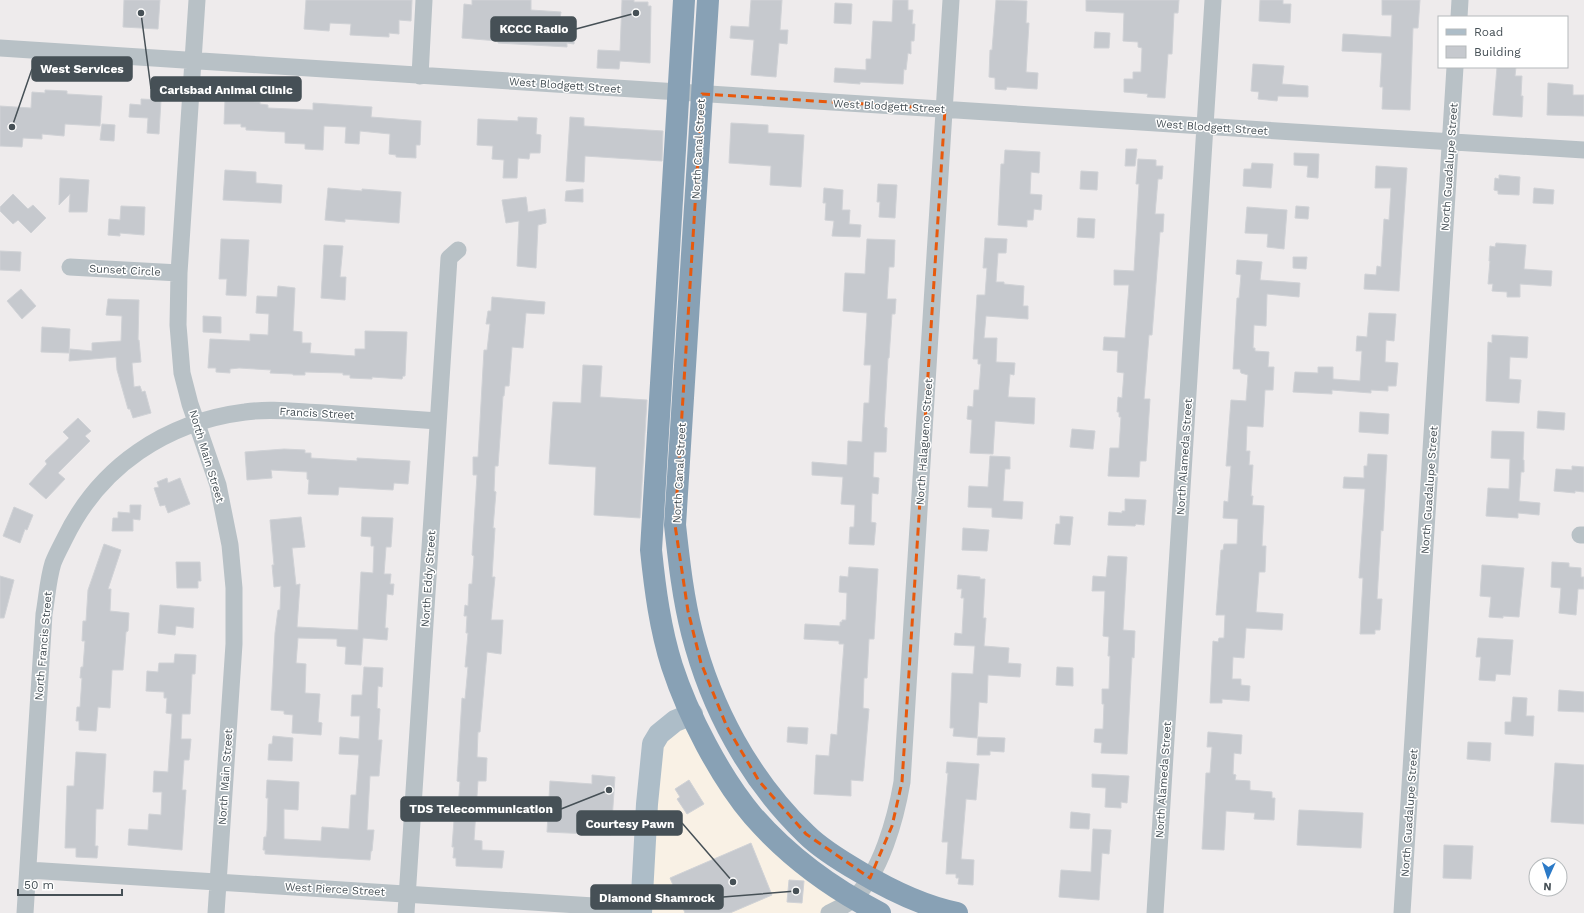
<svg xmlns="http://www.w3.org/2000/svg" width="1584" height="913" font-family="'Work Sans',sans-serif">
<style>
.commercial{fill:#f9f1e5}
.building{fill:#c6c9ce;stroke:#d0d2d6}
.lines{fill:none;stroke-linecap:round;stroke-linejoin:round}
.minor{stroke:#b8c1c6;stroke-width:17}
.major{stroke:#adbdc8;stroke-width:22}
.highway{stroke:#88a1b5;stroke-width:22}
.marked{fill:none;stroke:#e8590c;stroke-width:3;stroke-dasharray:8 5;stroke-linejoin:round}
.labels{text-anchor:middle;stroke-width:3;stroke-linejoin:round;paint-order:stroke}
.street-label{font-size:11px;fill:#465056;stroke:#fff}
.leader{fill:none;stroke:#465056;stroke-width:1.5}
.callout-dot{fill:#465056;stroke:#fff;stroke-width:1.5}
.callout{fill:#465056;stroke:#465056;stroke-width:1.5}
.callout-label{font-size:12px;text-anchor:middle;font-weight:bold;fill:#fff}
</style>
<rect width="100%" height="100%" fill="#eeebec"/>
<path class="commercial" d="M 692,714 L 728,782 L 853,899 L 829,913 L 641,913 L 651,757 Z"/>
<path class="building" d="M 124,0 L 160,0 L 158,29 L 123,27 Z
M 306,0 L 412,0 L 411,21 L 399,20 L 399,34 L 389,33 L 389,37 L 350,35 L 351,24 L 330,23 L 329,31 L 304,29 Z
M 472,0 L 531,0 L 531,10 L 561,12 L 560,18 L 568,19 L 568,27 L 575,27 L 574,44 L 567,43 L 567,47 L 498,43 L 498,41 L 462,38 L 464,4 L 472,5 Z
M 622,0 L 634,0 L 634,2 L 648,2 L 648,6 L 651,6 L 650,63 L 620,61 L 619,69 L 597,68 L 598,50 L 620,51 Z
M 751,0 L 782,0 L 780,30 L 788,30 L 787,44 L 779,43 L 776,77 L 751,75 L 754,40 L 730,38 L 731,26 L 749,27 Z
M 893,0 L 908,0 L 908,10 L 913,10 L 912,24 L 915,24 L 914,41 L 911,41 L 911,54 L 908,53 L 906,70 L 904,69 L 903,84 L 860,82 L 860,84 L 834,82 L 835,68 L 866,70 L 866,59 L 871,59 L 873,21 L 892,22 Z
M 996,0 L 1027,1 L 1026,23 L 1029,23 L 1026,72 L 1038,73 L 1037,89 L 1007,87 L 1006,90 L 995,89 L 995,78 L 989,77 L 990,50 L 992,50 Z
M 1086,0 L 1179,0 L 1178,13 L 1174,13 L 1172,54 L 1168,54 L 1165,98 L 1147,97 L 1148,94 L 1124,92 L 1124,79 L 1133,79 L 1133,72 L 1141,72 L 1142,48 L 1138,47 L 1138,42 L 1123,41 L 1124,13 L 1086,11 Z
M 1260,0 L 1283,0 L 1283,4 L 1291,4 L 1290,23 L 1259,21 Z
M 1382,0 L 1420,0 L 1418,28 L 1413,28 L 1410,110 L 1382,109 L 1383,87 L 1380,87 L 1382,53 L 1342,51 L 1343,34 L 1391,37 L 1392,15 L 1382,15 Z
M 835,3 L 852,4 L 851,24 L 834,23 Z
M 1095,32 L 1110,33 L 1109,48 L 1094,48 Z
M 1253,64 L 1284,66 L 1282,84 L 1308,86 L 1308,97 L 1278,96 L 1277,101 L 1258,99 L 1259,92 L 1251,91 Z
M 1497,67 L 1516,67 L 1515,76 L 1522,76 L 1521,96 L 1523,96 L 1522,117 L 1493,115 Z
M 1548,83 L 1573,85 L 1573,95 L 1584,95 L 1584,116 L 1547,115 Z
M 45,90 L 67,91 L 67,94 L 102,96 L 100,126 L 65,124 L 64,136 L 42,134 L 42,139 L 23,138 L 22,147 L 0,146 L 0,106 L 31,108 L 32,92 L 45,93 Z
M 141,99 L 161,100 L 159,134 L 147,133 L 148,118 L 129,117 L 130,104 L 141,105 Z
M 225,100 L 260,102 L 260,104 L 268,105 L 268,108 L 313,110 L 313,103 L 372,107 L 371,117 L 421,121 L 420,145 L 416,145 L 416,158 L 396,157 L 396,155 L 389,154 L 390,134 L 360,131 L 359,144 L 345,143 L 346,127 L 324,126 L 323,150 L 305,149 L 305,144 L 285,143 L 285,132 L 246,130 L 246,127 L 241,127 L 241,124 L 224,124 Z
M 518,117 L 537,118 L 536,134 L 541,135 L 540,153 L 530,153 L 529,159 L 518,158 L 517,178 L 503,178 L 504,160 L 492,159 L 493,146 L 477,145 L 478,119 L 518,121 Z
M 570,117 L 584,118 L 584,126 L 663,131 L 662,161 L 585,156 L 584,182 L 566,181 Z
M 731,123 L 768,125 L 768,133 L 804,135 L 801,187 L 770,185 L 771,166 L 729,163 Z
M 102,124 L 115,125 L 114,141 L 100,140 Z
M 1126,149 L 1137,149 L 1135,166 L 1125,166 Z
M 1005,150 L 1040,152 L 1039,173 L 1031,172 L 1030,194 L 1042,195 L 1041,210 L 1034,209 L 1033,220 L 1027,220 L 1027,227 L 998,225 L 1001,164 L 1004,164 Z
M 1294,153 L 1319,154 L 1318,178 L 1307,177 L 1308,166 L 1294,165 Z
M 1138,159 L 1156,160 L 1156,166 L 1163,166 L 1162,179 L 1158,179 L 1155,214 L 1164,214 L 1163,232 L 1160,232 L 1152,335 L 1149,335 L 1144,399 L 1150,399 L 1146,461 L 1140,461 L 1139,477 L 1108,476 L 1110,448 L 1119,448 L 1121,417 L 1119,417 L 1119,412 L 1117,412 L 1118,397 L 1122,398 L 1124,373 L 1117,372 L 1118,351 L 1103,350 L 1104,337 L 1125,338 L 1129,285 L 1114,285 L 1114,270 L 1134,271 L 1139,184 L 1136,184 Z
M 1252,163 L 1273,164 L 1271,188 L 1243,186 L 1244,169 L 1251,169 Z
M 1376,166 L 1407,168 L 1399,291 L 1364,289 L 1365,274 L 1376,275 L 1377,266 L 1381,267 L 1384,219 L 1389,220 L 1391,188 L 1375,188 Z
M 225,170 L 256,172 L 256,183 L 282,185 L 281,203 L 223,200 Z
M 1081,171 L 1098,172 L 1097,190 L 1080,189 Z
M 1499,175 L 1520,177 L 1519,195 L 1498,194 L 1498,191 L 1494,190 L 1495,178 L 1499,179 Z
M 60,178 L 89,180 L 87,212 L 69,212 L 70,194 L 59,205 Z
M 878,184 L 897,185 L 895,218 L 879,217 L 880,202 L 877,202 Z
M 328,188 L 362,191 L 362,189 L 401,192 L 399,223 L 345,219 L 345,222 L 325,220 Z
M 824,188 L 843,190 L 842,210 L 850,210 L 849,224 L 861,225 L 860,237 L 832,236 L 834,221 L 825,220 L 826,203 L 823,203 Z
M 1534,188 L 1554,190 L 1553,204 L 1533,203 Z
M 583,189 L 583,202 L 565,201 L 566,191 Z
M 13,194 L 28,209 L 33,205 L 46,218 L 31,233 L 18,220 L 13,224 L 0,211 L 0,207 Z
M 526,197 L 528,212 L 545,209 L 546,219 L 546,223 L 538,225 L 536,268 L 517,266 L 519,221 L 506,223 L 502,200 Z
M 121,206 L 145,207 L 144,235 L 120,233 L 120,236 L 108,235 L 109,219 L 120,220 Z
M 1296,206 L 1309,207 L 1308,219 L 1295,218 Z
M 1247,207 L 1287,210 L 1284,249 L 1267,247 L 1268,234 L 1245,233 Z
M 1078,218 L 1095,219 L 1094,238 L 1077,237 Z
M 985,238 L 1007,239 L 1006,253 L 998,253 L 996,282 L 1004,282 L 1004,284 L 1024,286 L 1023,306 L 1028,306 L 1028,319 L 986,316 L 984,338 L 997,338 L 996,362 L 1015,363 L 1014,375 L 1010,374 L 1008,397 L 1035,398 L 1034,424 L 995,421 L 993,454 L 970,453 L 972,420 L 967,419 L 968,406 L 973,407 L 974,390 L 979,390 L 981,364 L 978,364 L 978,359 L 973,359 L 977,295 L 985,295 L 987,268 L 983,268 Z
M 221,239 L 249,240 L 246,296 L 226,295 L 227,279 L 219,279 Z
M 867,239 L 895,240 L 894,267 L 889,267 L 887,299 L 896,299 L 895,314 L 892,314 L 889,358 L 888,358 L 884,427 L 887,428 L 886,452 L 874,452 L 873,477 L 879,478 L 878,494 L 872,493 L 871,522 L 876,523 L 874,545 L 849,544 L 850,527 L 854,527 L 855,505 L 841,504 L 843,477 L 812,475 L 812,462 L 847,465 L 848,441 L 862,442 L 864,403 L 869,403 L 871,365 L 864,365 L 867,313 L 843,311 L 845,273 L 865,274 Z
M 1496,243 L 1526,245 L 1524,269 L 1552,271 L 1551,286 L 1520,284 L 1520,297 L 1507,297 L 1507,292 L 1492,291 L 1493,284 L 1488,284 L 1490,261 L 1489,261 L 1490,246 L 1495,247 Z
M 324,245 L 343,246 L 340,277 L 346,277 L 345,300 L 321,298 Z
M 0,251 L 21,252 L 20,271 L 0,270 Z
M 1293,257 L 1307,257 L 1306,269 L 1293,268 Z
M 1237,260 L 1262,262 L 1260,280 L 1300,283 L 1299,297 L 1267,294 L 1266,326 L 1254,325 L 1253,348 L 1255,348 L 1255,351 L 1269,352 L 1268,367 L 1274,367 L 1273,390 L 1265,390 L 1263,427 L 1247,426 L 1246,451 L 1250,451 L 1249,465 L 1253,465 L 1251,496 L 1253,496 L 1252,505 L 1264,506 L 1262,546 L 1266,546 L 1265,572 L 1259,572 L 1256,612 L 1283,614 L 1282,630 L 1246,628 L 1244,658 L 1233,657 L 1232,679 L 1241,679 L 1241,685 L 1250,686 L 1249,701 L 1222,699 L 1222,703 L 1210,703 L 1213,641 L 1218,642 L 1219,638 L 1224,638 L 1225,615 L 1216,615 L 1221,550 L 1223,550 L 1224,544 L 1237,544 L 1238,519 L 1223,518 L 1224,501 L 1228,502 L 1231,466 L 1226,466 L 1231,400 L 1246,401 L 1248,375 L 1241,373 L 1240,369 L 1233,369 L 1237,298 L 1239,298 L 1241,275 L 1236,274 Z
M 278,286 L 295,288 L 293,331 L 302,332 L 302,343 L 311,343 L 310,353 L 355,356 L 355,349 L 365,349 L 365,331 L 407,332 L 405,376 L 403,376 L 402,379 L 372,377 L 372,379 L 350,378 L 350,375 L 343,375 L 343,373 L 305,372 L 305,375 L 293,375 L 293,374 L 270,373 L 271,370 L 239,368 L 230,369 L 230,373 L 216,372 L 216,368 L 208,368 L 210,339 L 250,341 L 250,334 L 268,335 L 269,314 L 256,313 L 257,296 L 277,297 Z
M 21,289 L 36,306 L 22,319 L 7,301 Z
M 492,297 L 545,302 L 544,314 L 526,313 L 523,348 L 512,347 L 509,386 L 505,386 L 504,396 L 503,396 L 498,466 L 495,466 L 494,491 L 496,492 L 493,528 L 495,528 L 492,577 L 495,577 L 491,620 L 503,620 L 501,654 L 487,652 L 480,732 L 478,732 L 477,757 L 487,758 L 486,781 L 478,781 L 474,840 L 482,841 L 482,850 L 504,851 L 502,868 L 456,866 L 456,858 L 453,858 L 454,847 L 452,847 L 455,807 L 458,807 L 459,795 L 460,782 L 457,781 L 462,698 L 465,699 L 468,667 L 465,667 L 468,633 L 466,633 L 467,616 L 464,616 L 465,605 L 468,606 L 469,584 L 472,584 L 474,556 L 472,555 L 477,475 L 473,475 L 473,457 L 478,457 L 484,350 L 487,350 L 490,324 L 486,324 L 488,311 L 491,311 Z
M 108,299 L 139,300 L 138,340 L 139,340 L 141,362 L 132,363 L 134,387 L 140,386 L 142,392 L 145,391 L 151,413 L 133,418 L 130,409 L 128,409 L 117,370 L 116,357 L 69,361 L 70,349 L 92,351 L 92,343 L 121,341 L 122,316 L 106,315 Z
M 1369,313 L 1396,314 L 1394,341 L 1386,340 L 1385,362 L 1398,363 L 1396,386 L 1388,386 L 1388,391 L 1371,390 L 1371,393 L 1332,390 L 1332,394 L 1293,392 L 1295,372 L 1318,373 L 1318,367 L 1333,367 L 1333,379 L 1360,381 L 1362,351 L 1356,351 L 1357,336 L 1367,337 Z
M 203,316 L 221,317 L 221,333 L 203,332 Z
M 42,327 L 70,329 L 69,353 L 41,352 Z
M 1492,335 L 1528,337 L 1527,358 L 1510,357 L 1509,379 L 1521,380 L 1519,403 L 1486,401 L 1488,342 L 1492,343 Z
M 583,365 L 602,366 L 600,397 L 647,400 L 640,518 L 594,515 L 596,467 L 549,464 L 553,402 L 581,403 Z
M 1538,411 L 1565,413 L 1564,430 L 1537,428 Z
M 1360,412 L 1389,414 L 1388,434 L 1359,432 Z
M 78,418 L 91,431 L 85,436 L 90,441 L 58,473 L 65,479 L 46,499 L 29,484 L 47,464 L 45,461 L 69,438 L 63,432 Z
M 1072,429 L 1095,431 L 1093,449 L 1070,447 Z
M 1492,431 L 1524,432 L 1523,460 L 1524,460 L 1524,472 L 1521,472 L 1519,501 L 1540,503 L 1539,515 L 1518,513 L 1518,518 L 1486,516 L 1488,488 L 1509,489 L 1510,459 L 1491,458 Z
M 284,449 L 305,450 L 305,453 L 311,453 L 311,458 L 357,461 L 357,458 L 410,461 L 408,484 L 394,483 L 393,490 L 339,487 L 338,495 L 308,494 L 309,480 L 307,479 L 307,472 L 271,470 L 272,478 L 247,480 L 245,452 Z
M 1368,454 L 1387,455 L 1383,531 L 1381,530 L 1377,599 L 1382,599 L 1380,630 L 1375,630 L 1375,634 L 1360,634 L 1363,578 L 1359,578 L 1365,489 L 1343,488 L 1344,477 L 1364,478 L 1364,466 L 1367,466 Z
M 990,456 L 1010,457 L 1010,469 L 1005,469 L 1003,501 L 1023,502 L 1022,519 L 992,517 L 992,508 L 968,507 L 969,486 L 988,487 Z
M 1572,466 L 1584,467 L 1584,492 L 1575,491 L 1575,493 L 1554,491 L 1556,469 L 1572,470 Z
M 167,478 L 168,483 L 180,478 L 190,504 L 168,513 L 165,505 L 160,506 L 154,488 L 159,487 L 157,482 Z
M 1125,499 L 1146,500 L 1144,525 L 1136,524 L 1135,526 L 1108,525 L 1109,512 L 1122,513 L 1122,511 L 1125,511 Z
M 130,505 L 141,505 L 140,520 L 133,519 L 133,531 L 112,531 L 113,518 L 118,518 L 118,512 L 130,513 Z
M 14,507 L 33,515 L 27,530 L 25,529 L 20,543 L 3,536 Z
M 1060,516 L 1073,517 L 1070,545 L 1054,544 L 1056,524 L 1060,524 Z
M 301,517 L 305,547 L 292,548 L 296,585 L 300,584 L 297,627 L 358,630 L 361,572 L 373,573 L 374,546 L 371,546 L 371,537 L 361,536 L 362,517 L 393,518 L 391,547 L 386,547 L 384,574 L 391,574 L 390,584 L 394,584 L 393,595 L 387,594 L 385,628 L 388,628 L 387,640 L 363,638 L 361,665 L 345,664 L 346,647 L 337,646 L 337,639 L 298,638 L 296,663 L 306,664 L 305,693 L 320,694 L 318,722 L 322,723 L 321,735 L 292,733 L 293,715 L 284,714 L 284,711 L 271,710 L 275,633 L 278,610 L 280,610 L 281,586 L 274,587 L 272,565 L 274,565 L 270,520 Z
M 963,528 L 989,530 L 987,551 L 962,550 Z
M 104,544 L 121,550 L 108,589 L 111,589 L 110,611 L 129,613 L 128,631 L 126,632 L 123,670 L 112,670 L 110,708 L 98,707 L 96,731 L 79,730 L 79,721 L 76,721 L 77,707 L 80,707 L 82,678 L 80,678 L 81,667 L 83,667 L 85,641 L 82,641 L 83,621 L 86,621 L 88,590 Z
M 1108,556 L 1127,557 L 1123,630 L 1135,631 L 1134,658 L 1132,657 L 1127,754 L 1101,753 L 1102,743 L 1094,742 L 1095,729 L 1103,729 L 1104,704 L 1102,704 L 1102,689 L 1109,689 L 1110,656 L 1108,656 L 1109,637 L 1103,636 L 1105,591 L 1092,591 L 1093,576 L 1106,577 Z
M 176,562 L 200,562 L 201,581 L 198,581 L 198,588 L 177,588 Z
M 1552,562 L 1569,563 L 1569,567 L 1581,568 L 1581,577 L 1584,577 L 1584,589 L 1578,589 L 1576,615 L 1559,613 L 1561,588 L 1551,587 Z
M 1482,565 L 1524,568 L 1519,617 L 1503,616 L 1503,618 L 1489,617 L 1491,597 L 1480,596 Z
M 849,567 L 878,569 L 874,639 L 869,639 L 867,678 L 864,678 L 863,708 L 869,709 L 863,781 L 851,780 L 851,796 L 814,794 L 816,755 L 829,756 L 831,734 L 837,735 L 844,644 L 839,644 L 839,641 L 804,639 L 805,624 L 840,626 L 840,622 L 842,622 L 842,620 L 846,620 L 847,593 L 839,592 L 840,576 L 848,577 Z
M 958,575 L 980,577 L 980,579 L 985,579 L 983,618 L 986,618 L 984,646 L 1009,648 L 1008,663 L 1021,664 L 1020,677 L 988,675 L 987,703 L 979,702 L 977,738 L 953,736 L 954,728 L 950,728 L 952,673 L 973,674 L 975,646 L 954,645 L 955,633 L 962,634 L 964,598 L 961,598 L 962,589 L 957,589 Z
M 0,576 L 14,580 L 4,618 L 0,618 Z
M 160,605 L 194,608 L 193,628 L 176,626 L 175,635 L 158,633 Z
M 1478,638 L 1513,640 L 1510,675 L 1496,674 L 1495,681 L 1479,680 L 1481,657 L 1476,657 Z
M 175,654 L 196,655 L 195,674 L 192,674 L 190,714 L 182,714 L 181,739 L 191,739 L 189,760 L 184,760 L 182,790 L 186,790 L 182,850 L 128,845 L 129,829 L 148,830 L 149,814 L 161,815 L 162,792 L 153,792 L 154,771 L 168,772 L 172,714 L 166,713 L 167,698 L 164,698 L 164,692 L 146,691 L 147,671 L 158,672 L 159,663 L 174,663 Z
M 364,667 L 383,668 L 382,687 L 378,686 L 377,708 L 380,709 L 378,740 L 382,740 L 379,776 L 370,776 L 367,830 L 374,830 L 372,851 L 371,851 L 370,860 L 265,854 L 265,850 L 263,850 L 264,837 L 266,837 L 267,830 L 268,798 L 266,798 L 267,780 L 299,782 L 298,810 L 284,809 L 284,839 L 321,841 L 322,827 L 349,829 L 351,795 L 356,795 L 359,755 L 339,754 L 340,737 L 359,739 L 360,716 L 351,716 L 352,695 L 362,695 Z
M 1057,667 L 1073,668 L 1073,686 L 1056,685 Z
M 1559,690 L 1584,692 L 1584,712 L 1558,711 Z
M 1513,697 L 1527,698 L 1526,716 L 1534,716 L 1533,736 L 1505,734 L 1505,722 L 1511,722 Z
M 788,727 L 808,728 L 807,744 L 787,742 Z
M 1208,732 L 1242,735 L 1241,754 L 1234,753 L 1233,774 L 1236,775 L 1235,780 L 1250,781 L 1250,790 L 1272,792 L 1272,798 L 1275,798 L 1274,820 L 1254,819 L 1255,813 L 1226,811 L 1224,850 L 1202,849 L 1206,773 L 1210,773 L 1212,747 L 1207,747 Z
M 273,736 L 293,738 L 292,761 L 268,760 L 269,744 L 272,744 Z
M 978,737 L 1005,738 L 1004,752 L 990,751 L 990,755 L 977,755 Z
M 1468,742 L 1491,743 L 1490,761 L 1467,759 Z
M 76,752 L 106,754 L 103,809 L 96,809 L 95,846 L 98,846 L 97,858 L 76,857 L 76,848 L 65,848 L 67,786 L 74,786 Z
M 947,762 L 979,764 L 976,800 L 966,799 L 961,859 L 974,860 L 973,885 L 958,884 L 959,878 L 956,878 L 956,874 L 946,874 L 948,842 L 942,842 L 948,773 L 946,773 Z
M 1555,763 L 1584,765 L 1584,824 L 1551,822 Z
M 1092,774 L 1129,776 L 1127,803 L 1121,802 L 1121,808 L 1105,807 L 1106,788 L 1092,787 Z
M 592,775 L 615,777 L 611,835 L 547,832 L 550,781 L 592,784 Z
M 689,780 L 704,804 L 687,814 L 677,799 L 680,797 L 675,789 Z
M 1299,810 L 1363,813 L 1361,848 L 1297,845 Z
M 1071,812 L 1090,814 L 1089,829 L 1070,828 Z
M 1093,829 L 1111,830 L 1109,854 L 1102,853 L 1099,900 L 1059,897 L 1061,870 L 1091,872 Z
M 751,843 L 772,895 L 730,913 L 685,913 L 670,878 Z
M 1444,845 L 1473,846 L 1471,879 L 1443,878 Z
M 789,880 L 804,881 L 802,903 L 787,902 Z"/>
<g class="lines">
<path class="minor" d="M 197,0 L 179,273 L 178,325 L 182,373 L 190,404 L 218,485 L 230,545 L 234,588 L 234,644 L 216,913
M 1459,17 L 1460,0
M 0,48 L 1325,134 L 1584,150
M 420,76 L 424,0
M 70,267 L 179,273
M 1580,535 L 1584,535
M 28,870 L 641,909
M 25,913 L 44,614 C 47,597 48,579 53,563 C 56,555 61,546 65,538 C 100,466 166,422 245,412 C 271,408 298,412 324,413 C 362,416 400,418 438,421
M 406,913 L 449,258 L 458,250
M 829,913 C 837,909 847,905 853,899 C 881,874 896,817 902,782 L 951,0
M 1155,913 L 1213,0
M 1402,913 L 1455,67"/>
<path class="major" d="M 641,913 L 647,804 L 653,744 L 659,734 L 675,721 L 692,714"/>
<path class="highway" d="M 684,0 L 651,550 C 655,589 660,628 672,666 C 688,715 720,777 753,816 C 788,856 833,889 880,913
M 708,0 L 675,525 C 679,561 683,598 692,633 C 711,708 749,779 806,834 C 821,849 841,861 860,872 C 890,890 923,906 957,913"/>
</g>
<path class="marked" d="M 702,94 L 945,109 L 902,782 L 892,826 L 870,878 L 806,834 L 759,781 L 727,727 L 701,663 L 688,611 L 675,525 Z"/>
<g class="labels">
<g class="street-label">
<text transform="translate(565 85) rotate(4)" y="4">West Blodgett Street</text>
<text transform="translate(889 106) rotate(3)" y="4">West Blodgett Street</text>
<text transform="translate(1212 127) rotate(4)" y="4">West Blodgett Street</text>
<text transform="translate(698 149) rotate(-87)" y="4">North Canal Street</text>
<text transform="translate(1449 167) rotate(-86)" y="4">North Guadalupe Street</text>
<text transform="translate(125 270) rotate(3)" y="4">Sunset Circle</text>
<text transform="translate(317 413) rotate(3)" y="4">Francis Street</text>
<text transform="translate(924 442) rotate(-86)" y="4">North Halagueno Street</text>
<text transform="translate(207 456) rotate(73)" y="4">North Main Street</text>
<text transform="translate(1184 457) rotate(-86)" y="4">North Alameda Street</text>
<text transform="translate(679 473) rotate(-87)" y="4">North Canal Street</text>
<text transform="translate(1429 490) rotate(-86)" y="4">North Guadalupe Street</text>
<text transform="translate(428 579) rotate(-86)" y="4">North Eddy Street</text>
<text transform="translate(43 646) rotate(-85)" y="4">North Francis Street</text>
<text transform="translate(225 777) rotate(-86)" y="4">North Main Street</text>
<text transform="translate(1163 780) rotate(-86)" y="4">North Alameda Street</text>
<text transform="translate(1409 813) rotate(-86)" y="4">North Guadalupe Street</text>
<text transform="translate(335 889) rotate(3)" y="4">West Pierce Street</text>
</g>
</g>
<path class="leader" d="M636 13L576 29M12 127L32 69M141 13L151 89M609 790L561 809M733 882L682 823M796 891L723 897"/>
<g class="callout-dot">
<circle cx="636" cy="13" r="4"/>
<circle cx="12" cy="127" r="4"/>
<circle cx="141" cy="13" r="4"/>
<circle cx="609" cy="790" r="4"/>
<circle cx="733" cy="882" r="4"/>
<circle cx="796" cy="891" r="4"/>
</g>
<g class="callout">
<rect x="491" y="17" width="85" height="24" rx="4"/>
<rect x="32" y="57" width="100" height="24" rx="4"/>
<rect x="151" y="77" width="150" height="24" rx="4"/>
<rect x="401" y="797" width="160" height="24" rx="4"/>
<rect x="577" y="811" width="105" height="24" rx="4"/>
<rect x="591" y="885" width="132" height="24" rx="4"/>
</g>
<g class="callout-label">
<text x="534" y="33">KCCC Radio</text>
<text x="82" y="73">West Services</text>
<text x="226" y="94">Carlsbad Animal Clinic</text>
<text x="481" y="813">TDS Telecommunication</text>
<text x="630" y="828">Courtesy Pawn</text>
<text x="657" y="902">Diamond Shamrock</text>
</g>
<rect x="1438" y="16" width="130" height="52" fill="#ffffff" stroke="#b5b9bb"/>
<rect x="1446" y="29" width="20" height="6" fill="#adbdc8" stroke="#b5b9bb"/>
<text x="1474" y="36" font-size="12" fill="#465056">Road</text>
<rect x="1446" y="46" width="20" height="12" fill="#c6c9ce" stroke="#b5b9bb"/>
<text x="1474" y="56" font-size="12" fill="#465056">Building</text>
<g transform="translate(1548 877) rotate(183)"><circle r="19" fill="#ffffff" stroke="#b5b9bb"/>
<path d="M0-3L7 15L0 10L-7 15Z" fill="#2c7ac7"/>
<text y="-6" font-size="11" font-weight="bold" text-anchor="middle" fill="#465056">N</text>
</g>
<path d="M18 889v6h104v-6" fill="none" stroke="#465056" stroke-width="2"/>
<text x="24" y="889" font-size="12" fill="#465056" stroke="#ffffff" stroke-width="3" paint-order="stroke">50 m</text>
</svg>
